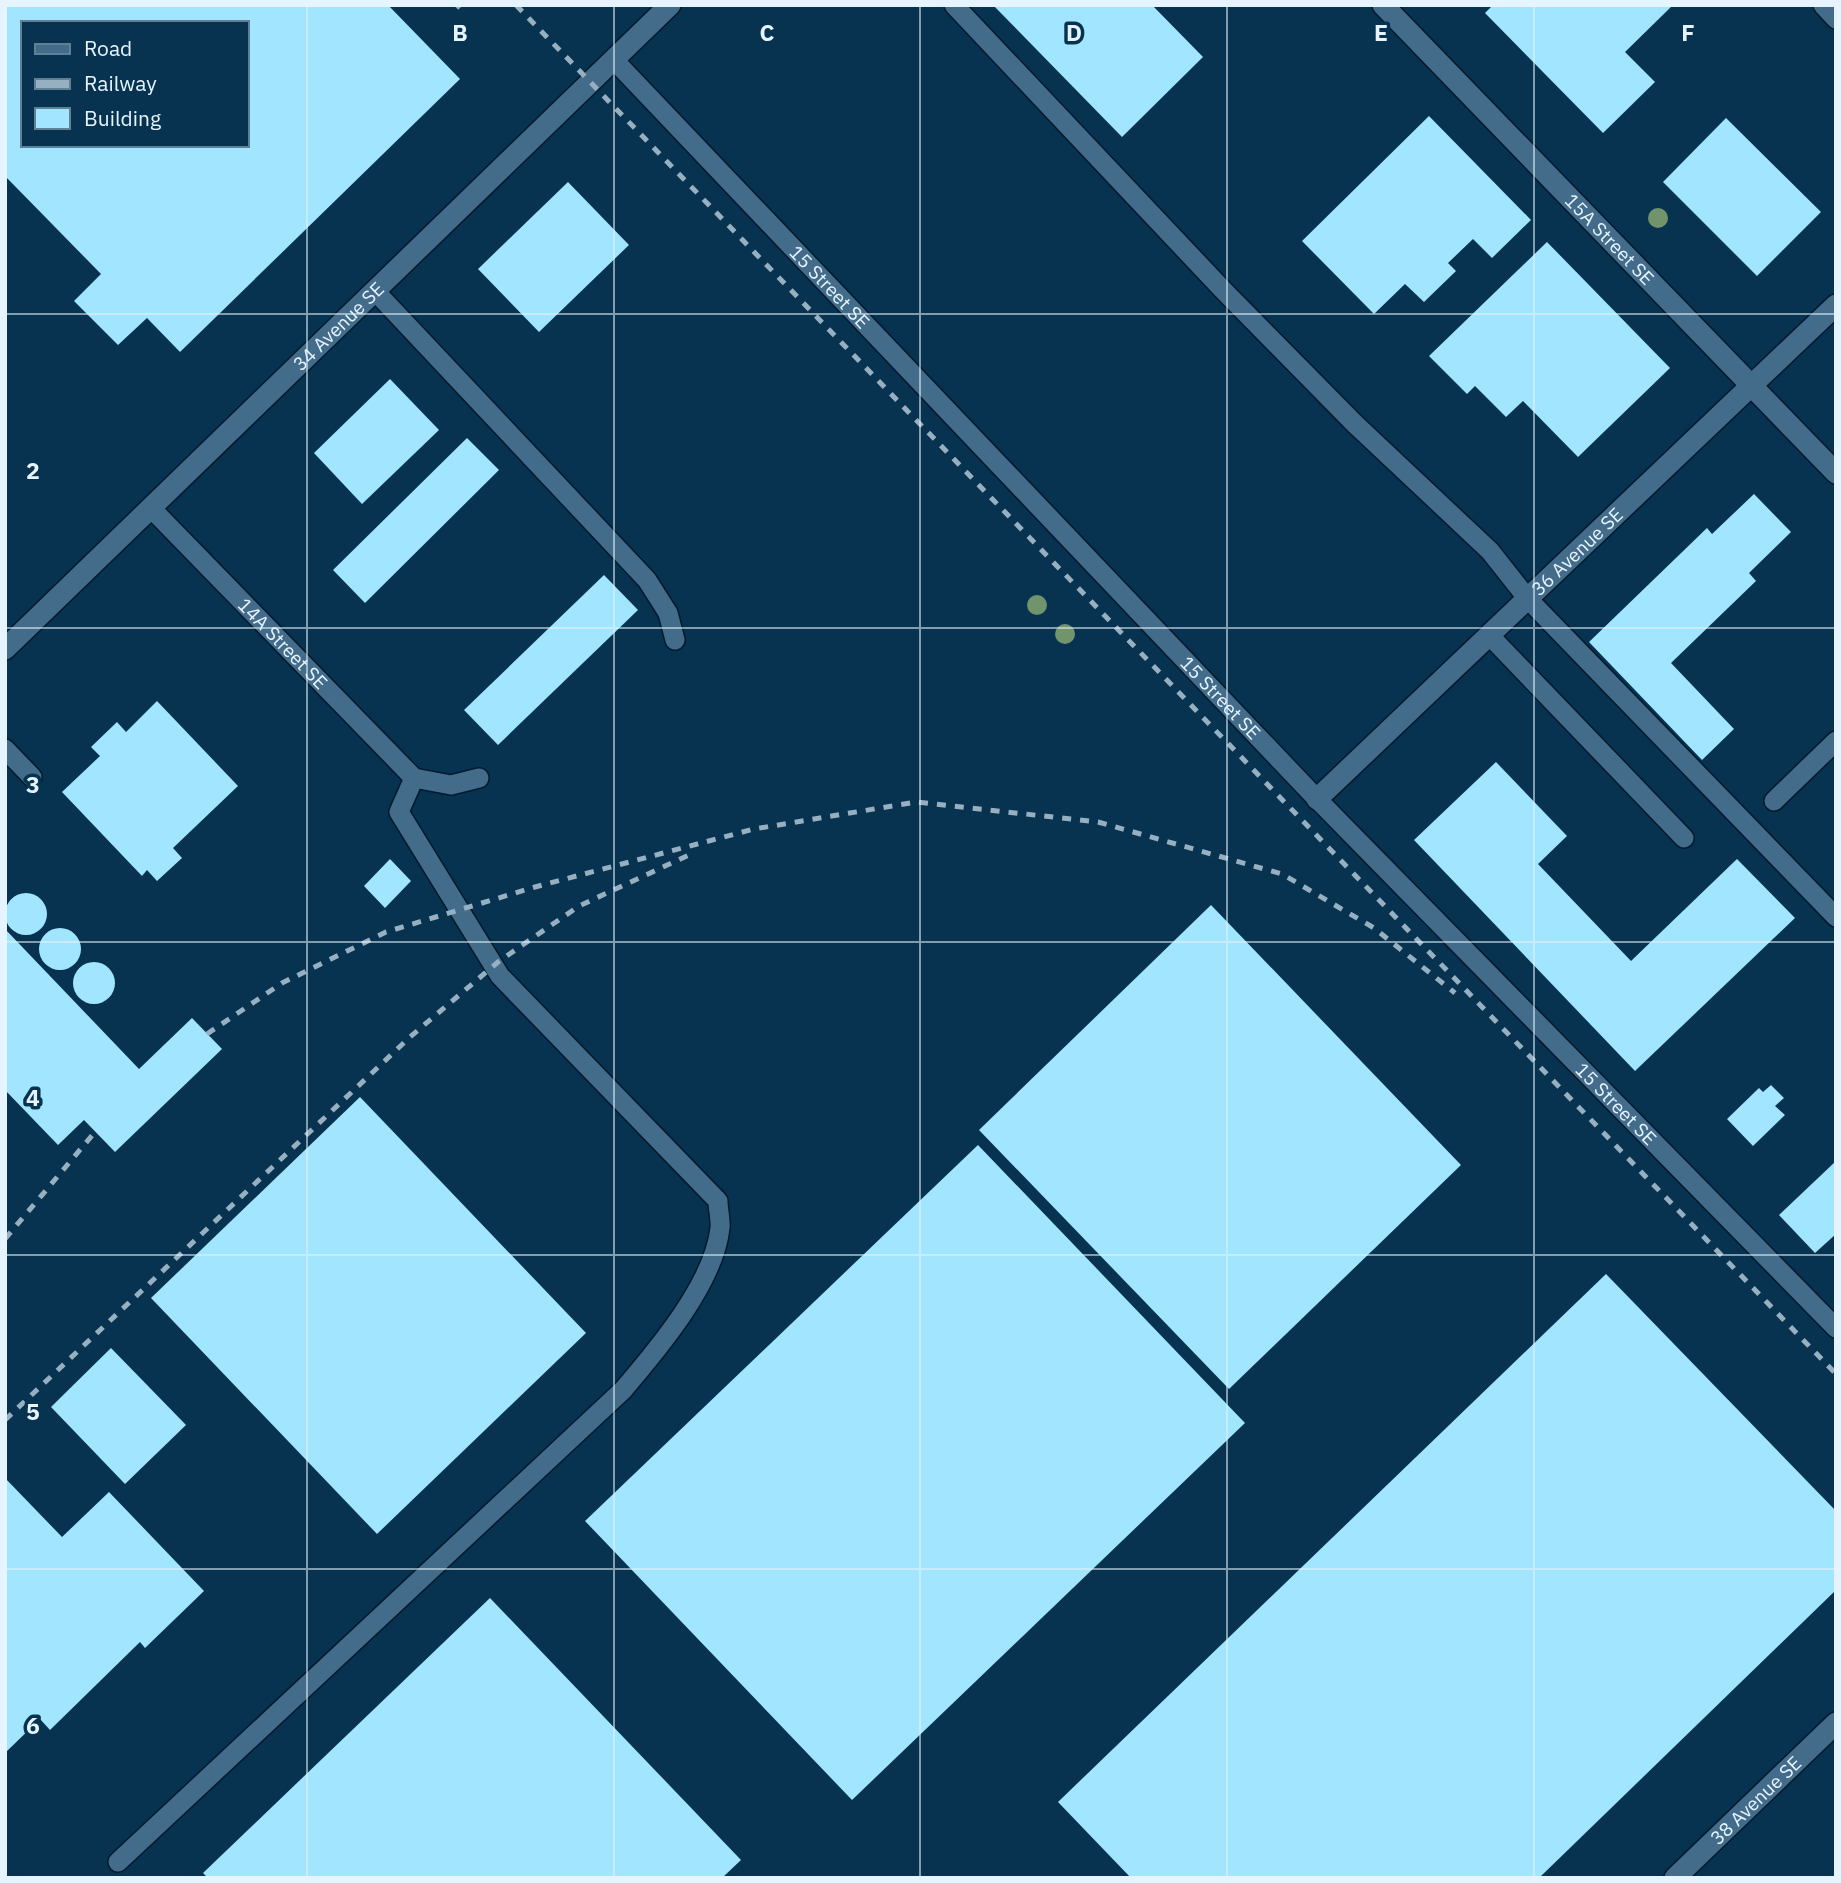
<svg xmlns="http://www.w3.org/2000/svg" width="1841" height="1883" font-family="'IBM Plex Sans',sans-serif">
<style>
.building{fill:#a1e5fe;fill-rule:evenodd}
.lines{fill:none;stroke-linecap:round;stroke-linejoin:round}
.lane-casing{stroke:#001a2f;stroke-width:22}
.street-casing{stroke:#001a2f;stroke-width:24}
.lane{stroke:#436c8b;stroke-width:19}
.street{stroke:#436c8b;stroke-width:21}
.rail{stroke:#97b0c1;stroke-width:5;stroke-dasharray:9 9;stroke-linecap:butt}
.tree{fill:#71946d}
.grid{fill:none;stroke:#e6f4ff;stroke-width:2;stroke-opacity:0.55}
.labels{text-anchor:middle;stroke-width:7;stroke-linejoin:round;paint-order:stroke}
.street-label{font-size:19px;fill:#e6f4ff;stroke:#073350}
.grid-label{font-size:23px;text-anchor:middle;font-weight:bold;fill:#e6f4ff;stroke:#073350;stroke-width:7;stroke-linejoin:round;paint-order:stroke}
</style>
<rect width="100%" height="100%" fill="#073350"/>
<path class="building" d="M 5,5 L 388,5 L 460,79 L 180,352 L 147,318 L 118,345 L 74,301 L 101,274 L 5,176 ZM 23,23 L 247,23 L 247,145 L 23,145 Z
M 993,5 L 1152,5 L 1203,57 L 1122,137 Z
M 1493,5 L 1673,5 L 1625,52 L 1655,82 L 1603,133 L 1485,13 Z
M 1429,116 L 1531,220 L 1492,258 L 1473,239 L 1448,263 L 1456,271 L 1424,302 L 1405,284 L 1374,314 L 1302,241 Z
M 1726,118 L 1821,212 L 1757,276 L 1663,182 Z
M 568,182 L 629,245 L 539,332 L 478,269 Z
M 1547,242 L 1670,368 L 1578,457 L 1523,401 L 1506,417 L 1475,386 L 1467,394 L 1429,356 Z
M 390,379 L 439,430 L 362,504 L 314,453 Z
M 467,438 L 499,470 L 365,603 L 333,570 Z
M 1754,494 L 1791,532 L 1749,573 L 1756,581 L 1671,663 L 1734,729 L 1702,760 L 1589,642 L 1707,528 L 1712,534 Z
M 604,575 L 638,610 L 498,745 L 464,710 Z
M 157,701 L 238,786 L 173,848 L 182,858 L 157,881 L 147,870 L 142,876 L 62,792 L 100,756 L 91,747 L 117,722 L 126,732 Z
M 1496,762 L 1567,836 L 1538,864 L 1631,961 L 1737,859 L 1795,918 L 1635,1071 L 1414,840 Z
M 390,859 L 411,881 L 385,908 L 364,886 Z
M5 914a21 21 0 1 1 42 0a21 21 0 1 1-42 0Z
M 1211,905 L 1461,1165 L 1229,1389 L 979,1130 Z
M39 949a21 21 0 1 1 42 0a21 21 0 1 1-42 0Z
M 5,929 L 139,1069 L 192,1018 L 222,1049 L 115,1152 L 84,1120 L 58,1145 L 5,1090 Z
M73 983a21 21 0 1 1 42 0a21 21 0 1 1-42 0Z
M 1771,1085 L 1784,1098 L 1775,1106 L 1785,1115 L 1753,1146 L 1727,1119 L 1759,1088 L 1763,1092 Z
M 360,1097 L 586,1333 L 377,1534 L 151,1298 Z
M 978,1145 L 1245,1423 L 852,1800 L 585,1521 Z
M 1836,1161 L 1836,1234 L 1815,1253 L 1779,1215 Z
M 1606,1274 L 1836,1511 L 1836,1590 L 1539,1878 L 1131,1878 L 1058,1802 Z
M 111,1348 L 186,1425 L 125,1484 L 51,1407 Z
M 5,1478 L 62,1537 L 109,1492 L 204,1591 L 145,1648 L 140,1642 L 50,1730 L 40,1719 L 5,1753 Z
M 490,1598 L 741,1860 L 722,1878 L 208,1878 L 203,1873 Z"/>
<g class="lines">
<g class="lane-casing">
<g id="lane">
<path d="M 954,5 L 1224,291 L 1355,424 L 1490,551 L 1528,599 L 1836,917"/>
<path d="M 1823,5 L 1836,19"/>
<path id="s1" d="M 614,60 L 1317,799 L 1836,1328"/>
<path d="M 375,291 L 647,580 L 668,613 L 675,640"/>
<path id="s2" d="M 151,508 L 414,778"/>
<path d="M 1489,635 L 1684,838"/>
<path d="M 5,749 L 32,777"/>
<path d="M 414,778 L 451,785 L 479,778"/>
<path d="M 1774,801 L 1836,741"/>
<path d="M 118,1862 L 623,1390 C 658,1349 714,1283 720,1228 C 721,1220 718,1210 718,1201 L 500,976 L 399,812 L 414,778"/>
</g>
</g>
<g class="street-casing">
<g id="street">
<path id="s3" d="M 1383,5 L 1836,473"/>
<path id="s4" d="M 5,649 L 670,5"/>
<path id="s5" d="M 1317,799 L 1836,305"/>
<path id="s6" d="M 1675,1878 L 1836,1723"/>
</g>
</g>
<use href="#lane" class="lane"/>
<use href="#street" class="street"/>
<path class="rail" d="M 457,5 L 460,8
M 516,5 L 1836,1374
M 207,1034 L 282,983 L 386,932 L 535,887 L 754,829 L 916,802 L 1098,822 L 1282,874 L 1374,928 L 1455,993
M 5,1239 L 95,1132
M 5,1420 L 410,1037 L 498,962 L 579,906 L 689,855"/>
</g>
<g class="tree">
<circle cx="1658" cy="218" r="10"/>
<circle cx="1037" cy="605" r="10"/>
<circle cx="1065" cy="634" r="10"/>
</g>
<path class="grid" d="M 307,5 L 307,1878M 614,5 L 614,1878M 920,5 L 920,1878M 1227,5 L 1227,1878M 1534,5 L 1534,1878M 5,314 L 1836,314M 5,628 L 1836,628M 5,942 L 1836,942M 5,1255 L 1836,1255M 5,1569 L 1836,1569"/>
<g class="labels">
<g class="street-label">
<text dy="7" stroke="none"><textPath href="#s3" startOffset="326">15A Street SE</textPath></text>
<text dy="7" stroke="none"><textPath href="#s1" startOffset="313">15 Street SE</textPath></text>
<text dy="7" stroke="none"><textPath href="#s4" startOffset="464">34 Avenue SE</textPath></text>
<text dy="7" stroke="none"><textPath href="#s5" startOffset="359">36 Avenue SE</textPath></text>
<text dy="7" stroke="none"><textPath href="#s2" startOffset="189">14A Street SE</textPath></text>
<text dy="7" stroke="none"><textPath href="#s1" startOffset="880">15 Street SE</textPath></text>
<text dy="7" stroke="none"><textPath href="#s1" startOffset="1447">15 Street SE</textPath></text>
<text dy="7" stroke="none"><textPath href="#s6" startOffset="112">38 Avenue SE</textPath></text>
</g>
</g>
<g class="grid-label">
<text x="460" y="41">B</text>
<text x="767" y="41">C</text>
<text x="1074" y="41">D</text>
<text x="1381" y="41">E</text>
<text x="1688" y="41">F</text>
<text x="33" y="479">2</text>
<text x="33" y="793">3</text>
<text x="33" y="1106">4</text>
<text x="33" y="1420">5</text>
<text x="33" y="1734">6</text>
</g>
<rect width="1841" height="1883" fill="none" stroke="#e6f4ff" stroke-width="14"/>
<rect x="21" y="21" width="228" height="126" fill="#073350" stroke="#608096" stroke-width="2"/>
<rect x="35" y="44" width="35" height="10" fill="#436c8b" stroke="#608096" stroke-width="2"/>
<text x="84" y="56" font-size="21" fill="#e6f4ff">Road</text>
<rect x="35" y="79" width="35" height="10" fill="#97b0c1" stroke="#608096" stroke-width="2"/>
<text x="84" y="91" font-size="21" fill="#e6f4ff">Railway</text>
<rect x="35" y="108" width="35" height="21" fill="#a1e5fe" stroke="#608096" stroke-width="2"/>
<text x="84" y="126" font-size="21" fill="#e6f4ff">Building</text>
</svg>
